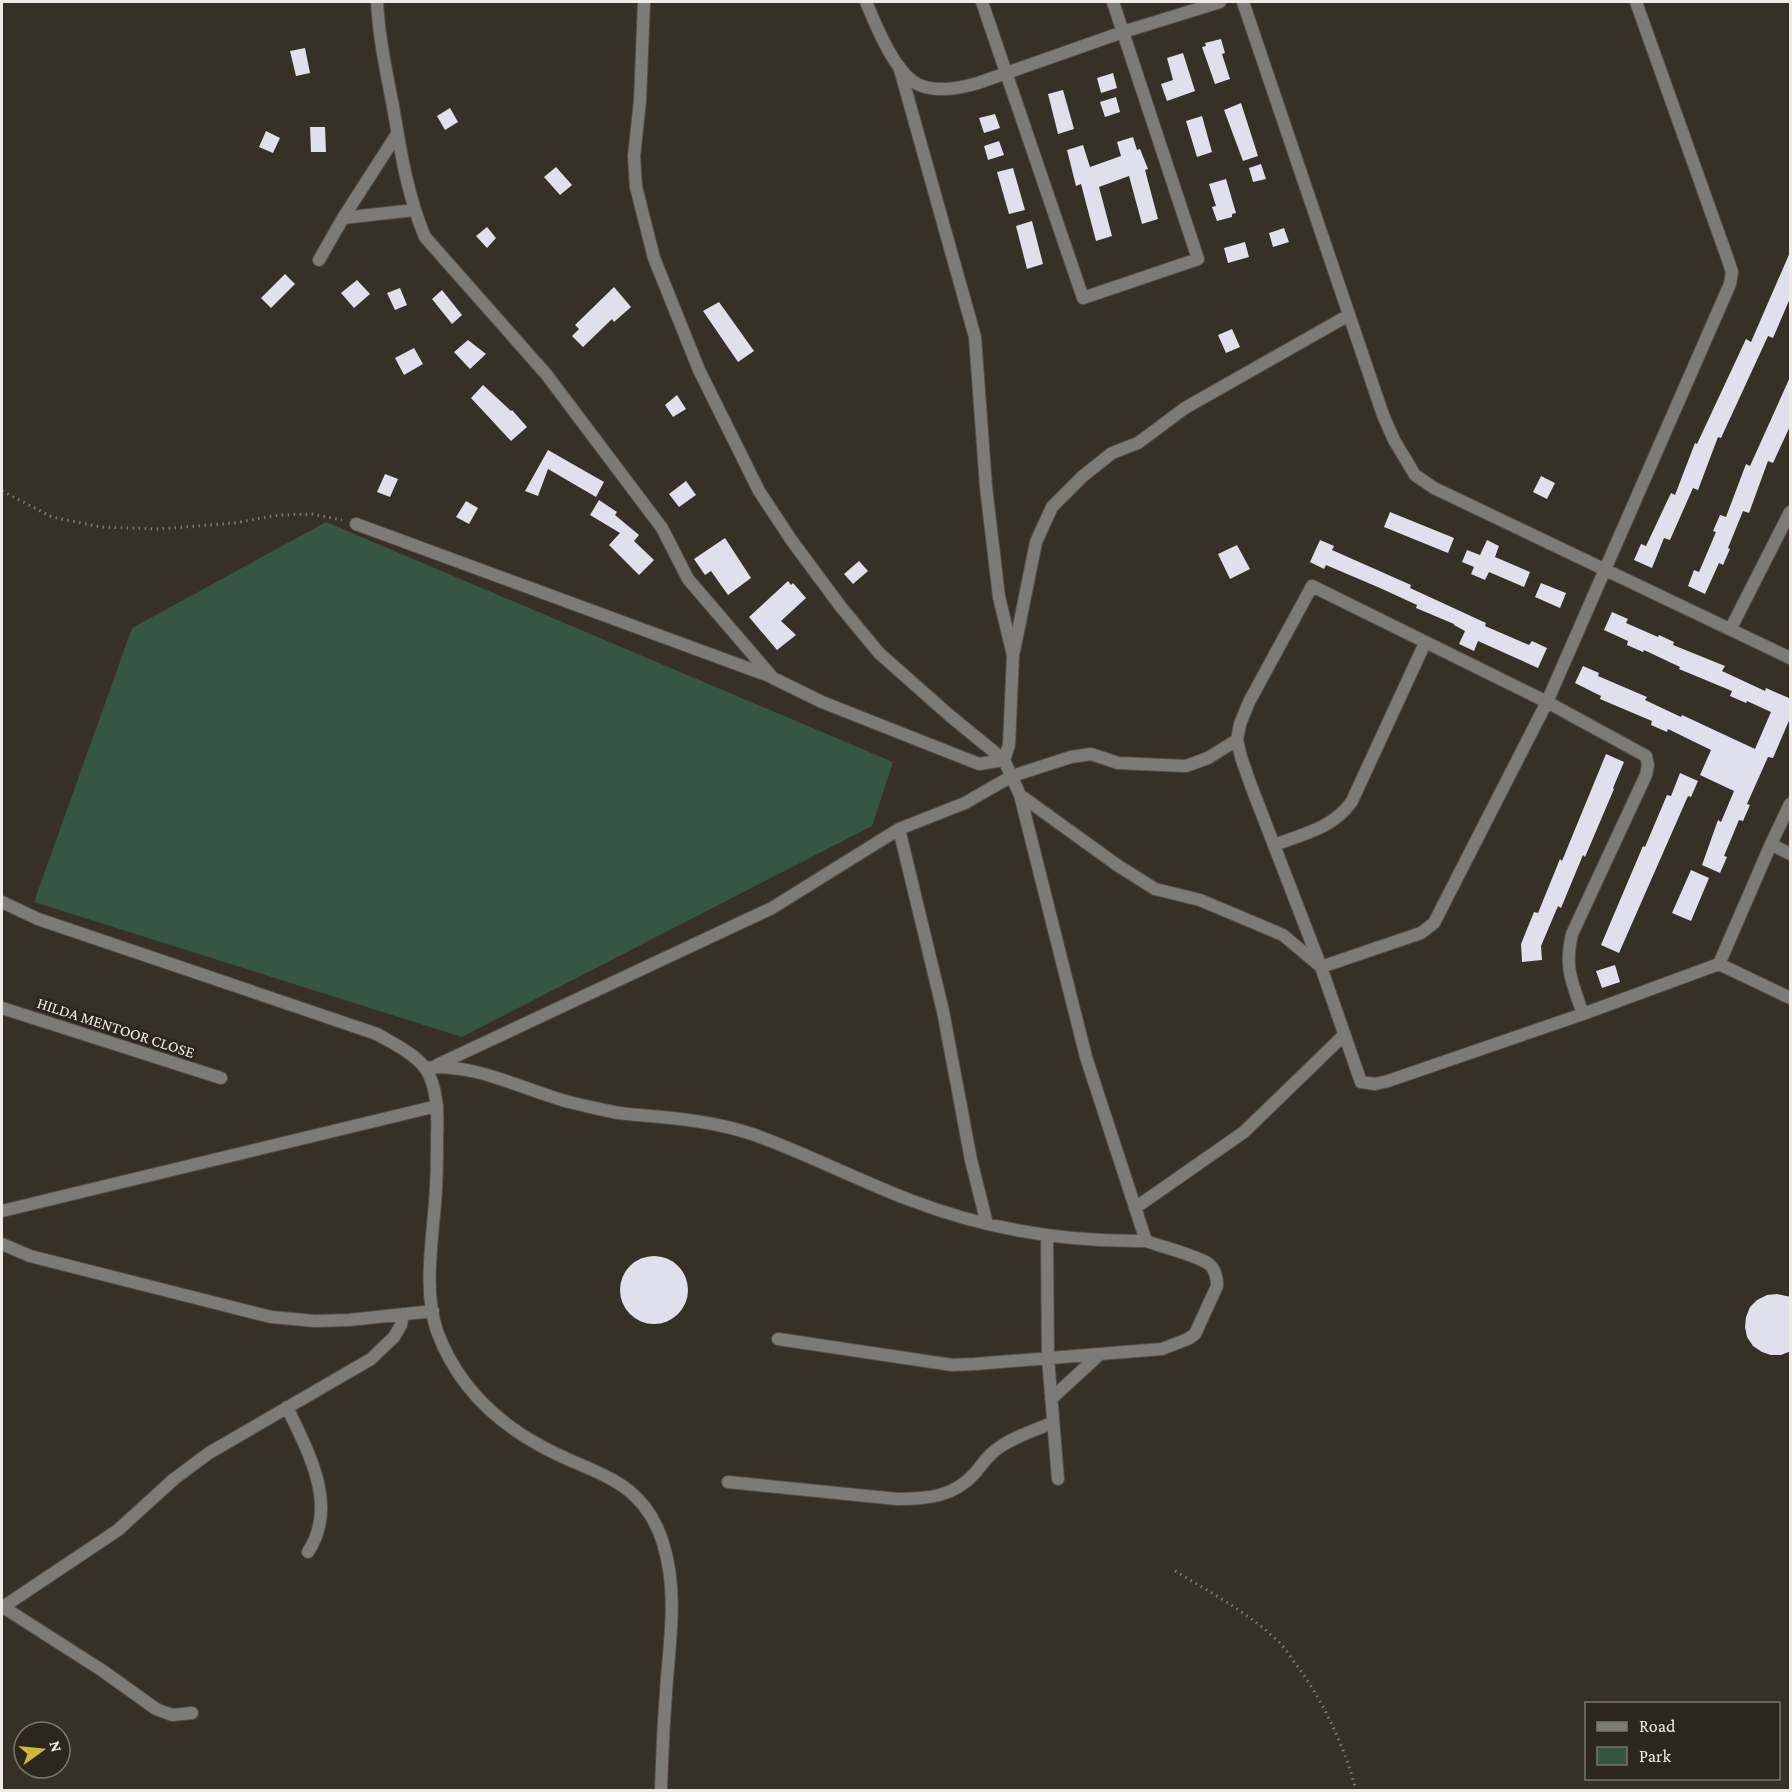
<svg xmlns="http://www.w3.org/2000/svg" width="1792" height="1792" font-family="'Crimson Pro',serif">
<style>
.green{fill:#365542}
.building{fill:#e0dfec}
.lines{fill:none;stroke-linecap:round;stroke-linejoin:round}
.minor-casing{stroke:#554e46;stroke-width:14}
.path{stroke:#817b73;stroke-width:3;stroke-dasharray:1.5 4.5;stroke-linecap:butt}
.minor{stroke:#7d7b76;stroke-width:12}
.labels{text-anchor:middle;stroke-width:6;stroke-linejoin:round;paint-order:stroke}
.street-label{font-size:16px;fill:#f0ebe6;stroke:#2c261e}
</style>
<rect width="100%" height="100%" fill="#373027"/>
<path class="green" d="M 326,522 L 893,762 L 872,826 L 462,1037 L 34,902 L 132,628 Z"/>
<path class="building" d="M 1221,39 L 1225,53 L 1222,54 L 1230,79 L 1215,84 L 1202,47 L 1206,46 L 1205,43 Z
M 305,48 L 310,73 L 296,76 L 290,51 Z
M 1183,53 L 1195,91 L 1167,101 L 1161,84 L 1173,80 L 1167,58 Z
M 1113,73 L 1117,88 L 1101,93 L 1097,78 Z
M 1063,90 L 1074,129 L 1058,134 L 1048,94 Z
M 1116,97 L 1120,112 L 1105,117 L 1100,102 Z
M 1241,103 L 1258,156 L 1243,161 L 1224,110 Z
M 450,108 L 458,122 L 445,130 L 437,116 Z
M 995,114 L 1000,128 L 984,133 L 979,118 Z
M 1202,116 L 1212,152 L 1197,157 L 1186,121 Z
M 310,127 L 325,127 L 326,152 L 311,152 Z
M 266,131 L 280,138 L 273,153 L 259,147 Z
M 1133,137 L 1137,150 L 1140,149 L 1148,169 L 1145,170 L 1158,219 L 1142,224 L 1129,176 L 1099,187 L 1112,236 L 1096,241 L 1081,184 L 1076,186 L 1067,150 L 1083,145 L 1090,167 L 1121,156 L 1117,142 Z
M 999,141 L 1004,155 L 988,160 L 984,146 Z
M 1261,164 L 1266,179 L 1253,182 L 1249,168 Z
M 556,167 L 572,185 L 560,195 L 544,177 Z
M 1013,168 L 1025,210 L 1009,214 L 997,172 Z
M 1226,179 L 1236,213 L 1232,214 L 1232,217 L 1217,221 L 1212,207 L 1216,206 L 1209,184 Z
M 1032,221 L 1043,264 L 1027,269 L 1016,226 Z
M 487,227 L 496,238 L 487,248 L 476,236 Z
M 1284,228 L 1289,242 L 1273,247 L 1269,233 Z
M 1245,242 L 1249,257 L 1228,263 L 1224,248 Z
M 1791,250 L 1791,296 L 1773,338 L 1768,336 L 1721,438 L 1718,437 L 1698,490 L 1693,488 L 1670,540 L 1664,538 L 1652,568 L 1634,560 L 1641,544 L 1646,546 L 1671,493 L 1675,495 L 1695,443 L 1697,444 L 1746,339 L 1751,342 Z
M 285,274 L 295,284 L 271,308 L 261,298 Z
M 357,280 L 370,294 L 354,308 L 341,293 Z
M 614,287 L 631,307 L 614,322 L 612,319 L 583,347 L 572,336 L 579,329 L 575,325 Z
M 400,288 L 407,305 L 395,310 L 387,293 Z
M 442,290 L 462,315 L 452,324 L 432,299 Z
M 719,302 L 754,351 L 738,362 L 703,311 Z
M 1232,329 L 1240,347 L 1226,353 L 1218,335 Z
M 468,340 L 486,354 L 470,369 L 454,352 Z
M 414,348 L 423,364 L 404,375 L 395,358 Z
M 1791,375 L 1791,424 L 1773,463 L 1768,461 L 1749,513 L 1743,511 L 1728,548 L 1730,549 L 1723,565 L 1719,563 L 1705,594 L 1688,586 L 1694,570 L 1699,572 L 1716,532 L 1713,531 L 1720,515 L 1726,517 L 1746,464 L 1750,466 Z
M 483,385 L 511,411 L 512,410 L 527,427 L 511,441 L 471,398 Z
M 677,395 L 686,409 L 673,417 L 665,405 Z
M 548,450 L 604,482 L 596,497 L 548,469 L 538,496 L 525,491 Z
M 385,474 L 398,479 L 390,497 L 377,492 Z
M 1541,476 L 1555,483 L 1547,499 L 1533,492 Z
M 686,481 L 696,495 L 679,507 L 669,494 Z
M 599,500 L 617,512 L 615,515 L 639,535 L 634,541 L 654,560 L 639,575 L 609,545 L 620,533 L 590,515 Z
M 466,501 L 478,508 L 469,524 L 456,517 Z
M 1390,512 L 1454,538 L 1448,553 L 1384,527 Z
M 725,538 L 751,578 L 728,595 L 711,571 L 705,575 L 694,559 Z
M 1320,540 L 1334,546 L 1332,550 L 1411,585 L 1410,588 L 1486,623 L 1485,626 L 1529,645 L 1532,641 L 1547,648 L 1538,668 L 1478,641 L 1474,651 L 1459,644 L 1465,631 L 1454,625 L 1454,624 L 1416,608 L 1417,605 L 1380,588 L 1326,565 L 1324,569 L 1310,562 Z
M 1487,540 L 1499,546 L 1495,557 L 1530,572 L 1524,587 L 1489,572 L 1485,580 L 1471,574 L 1474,567 L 1462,562 L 1467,550 L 1480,555 Z
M 1237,545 L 1250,569 L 1230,579 L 1218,554 Z
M 859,561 L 868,571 L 853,584 L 844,574 Z
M 788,581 L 791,585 L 793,583 L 806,598 L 781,621 L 796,635 L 777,650 L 749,617 Z
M 1541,583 L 1566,593 L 1560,608 L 1535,597 Z
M 1612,612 L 1628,619 L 1626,623 L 1658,637 L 1659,635 L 1674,642 L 1673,645 L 1725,666 L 1722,671 L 1765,691 L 1766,688 L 1791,699 L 1791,716 L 1773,758 L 1768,757 L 1747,804 L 1750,805 L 1743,821 L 1739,820 L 1724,856 L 1727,857 L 1720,873 L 1702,865 L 1718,820 L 1721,822 L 1734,791 L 1700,775 L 1711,750 L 1668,729 L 1667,732 L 1651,725 L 1652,721 L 1600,699 L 1601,696 L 1575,683 L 1583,666 L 1599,673 L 1598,676 L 1647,697 L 1645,700 L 1681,717 L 1682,715 L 1755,749 L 1771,712 L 1747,701 L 1746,703 L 1730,696 L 1732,691 L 1679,669 L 1680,667 L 1644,650 L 1643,652 L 1627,645 L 1628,641 L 1604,630 Z
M 1606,754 L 1624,762 L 1613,788 L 1614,789 L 1585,857 L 1583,855 L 1561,908 L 1558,906 L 1541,946 L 1542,960 L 1522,962 L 1521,944 L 1534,912 L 1538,913 L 1560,859 L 1562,861 Z
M 1680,773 L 1698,781 L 1691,797 L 1688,796 L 1619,953 L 1601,945 L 1643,846 L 1645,847 L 1667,795 L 1671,796 Z
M 1691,870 L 1709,878 L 1691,921 L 1672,913 Z
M 1615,965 L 1620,982 L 1602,988 L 1596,971 Z
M620 1290a34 34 0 1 1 68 0a34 34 0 1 1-68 0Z
M 1777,1294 L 1791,1297 L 1791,1351 L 1781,1355 L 1771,1355 L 1762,1352 L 1753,1346 L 1747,1337 L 1745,1327 L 1746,1317 L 1750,1307 L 1757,1300 L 1767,1295 Z"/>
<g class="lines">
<g class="minor-casing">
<path id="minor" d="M 377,2 C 379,39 387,75 394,112 C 401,154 408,197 425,237 L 546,374 L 662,528 L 688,579 L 773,678 L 822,702 L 979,764 L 1004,760 L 1009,745 L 1013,655 L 999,597 L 986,487 L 975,337 L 899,66
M 866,2 C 876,25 896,78 922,86 C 939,92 961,88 978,83 L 1123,32 L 1220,2
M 982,2 L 1083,298 L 1198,259 L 1113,2
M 1243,2 L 1383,415 L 1394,440 L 1415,475 L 1434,488 L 1790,658
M 343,218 L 414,210
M 319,260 L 343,218 L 397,134
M 356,524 L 772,677
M 1731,628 L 1790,512
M 1014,651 L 1036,542 L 1052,507 L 1083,476 L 1112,453 L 1138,443 L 1185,408 L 1349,315
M 1020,795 L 1117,865 L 1155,889 L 1200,900 L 1283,935 L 1321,967 L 1421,933 L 1434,923 L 1547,702 L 1730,284 L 1732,272 L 1727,257 L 1636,2
M 899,829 L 943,1011 L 971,1160 L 987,1224
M 1771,844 L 1790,854
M 1274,845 C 1303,834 1334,828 1352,801 L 1425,643
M 2,902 L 38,919 L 377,1034 C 392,1043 414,1053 425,1068 C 438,1086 438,1116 437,1138 C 437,1154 437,1171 436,1188 C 434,1232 422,1288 437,1331 C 456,1383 493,1420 541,1446 C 592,1475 642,1476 663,1543 C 677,1588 671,1632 667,1678 C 664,1715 662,1753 661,1790
M 1719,964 L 1790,998
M 2,1008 L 221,1078
M 1583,1014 C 1572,982 1564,968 1572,934 L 1646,775 L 1648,765 L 1646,756 L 1547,702 L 1312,586 L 1249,702 L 1240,724 L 1237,740 L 1241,757 L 1250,783 L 1321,967 L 1361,1082 L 1375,1084 L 1388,1081 L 1583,1014 L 1719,964 L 1771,844 L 1790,804
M 437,1065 L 772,908 L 899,829 L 965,803 L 1012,776 L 1071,757 L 1091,754 L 1118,763 L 1186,766 L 1208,758 L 1237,740
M 425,1068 C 475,1062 525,1091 573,1103 C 591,1107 609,1112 627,1114 C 669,1118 710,1120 752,1134 C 806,1153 857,1180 910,1200 C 985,1229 1066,1242 1146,1241 L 1086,1057 L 1020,795 L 1004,760 L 949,715 L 879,653 L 841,607 L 792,541 L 759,491 L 699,370 L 654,258 L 636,187 L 634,156 L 640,101 L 644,2
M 1135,1208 L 1244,1132 L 1344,1035
M 2,1211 L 437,1106
M 1047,1235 L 1048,1358 L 1058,1479
M 2,1244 L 30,1256 L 271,1317 L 315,1321 L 349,1320 L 433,1311
M 778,1339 L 952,1365 L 975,1364 L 1162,1349 L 1188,1339 L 1195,1334 L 1217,1286 C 1217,1278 1216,1270 1209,1264 C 1196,1255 1162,1247 1146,1241
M 1051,1399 L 1100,1354
M 287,1407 C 308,1452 339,1505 308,1552
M 728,1482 L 897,1499 C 927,1499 954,1497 975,1473 C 982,1465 987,1456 997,1449 C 1013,1437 1033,1431 1052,1423
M 192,1713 L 172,1715 L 156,1709 L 103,1671 L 3,1607 L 118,1530 L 174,1479 L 209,1453 L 371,1359 L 394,1337 L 401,1325 L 403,1314"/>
</g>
<path class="path" d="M 2,491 L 52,517 L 101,527 L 159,529 L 234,523 L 280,515 L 312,514 L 342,520
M 1175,1571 C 1210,1592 1247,1612 1278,1641 C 1284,1647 1289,1655 1295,1663 C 1323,1700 1344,1745 1356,1790"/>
<use href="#minor" class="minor"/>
</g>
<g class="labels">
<g class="street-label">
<text transform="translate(116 1027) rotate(18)" y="6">HILDA MENTOOR CLOSE</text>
</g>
</g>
<rect width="1792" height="1792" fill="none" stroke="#f0ebe6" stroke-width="6"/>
<rect x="1585" y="1702" width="195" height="78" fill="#2c261e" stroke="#7a756e" stroke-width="1.5"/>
<rect x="1597" y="1722" width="30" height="9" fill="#7d7b76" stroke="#7a756e" stroke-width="1.5"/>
<text x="1639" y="1732" font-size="18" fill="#f0ebe6">Road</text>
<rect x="1597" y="1747" width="30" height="18" fill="#365542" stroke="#7a756e" stroke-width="1.5"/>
<text x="1639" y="1762" font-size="18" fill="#f0ebe6">Park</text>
<g transform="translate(42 1750) rotate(75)"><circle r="28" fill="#2c261e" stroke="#7a756e" stroke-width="1.5"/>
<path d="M0-4.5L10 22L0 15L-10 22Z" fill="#ceb837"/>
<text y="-9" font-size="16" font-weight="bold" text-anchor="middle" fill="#f0ebe6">N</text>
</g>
</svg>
